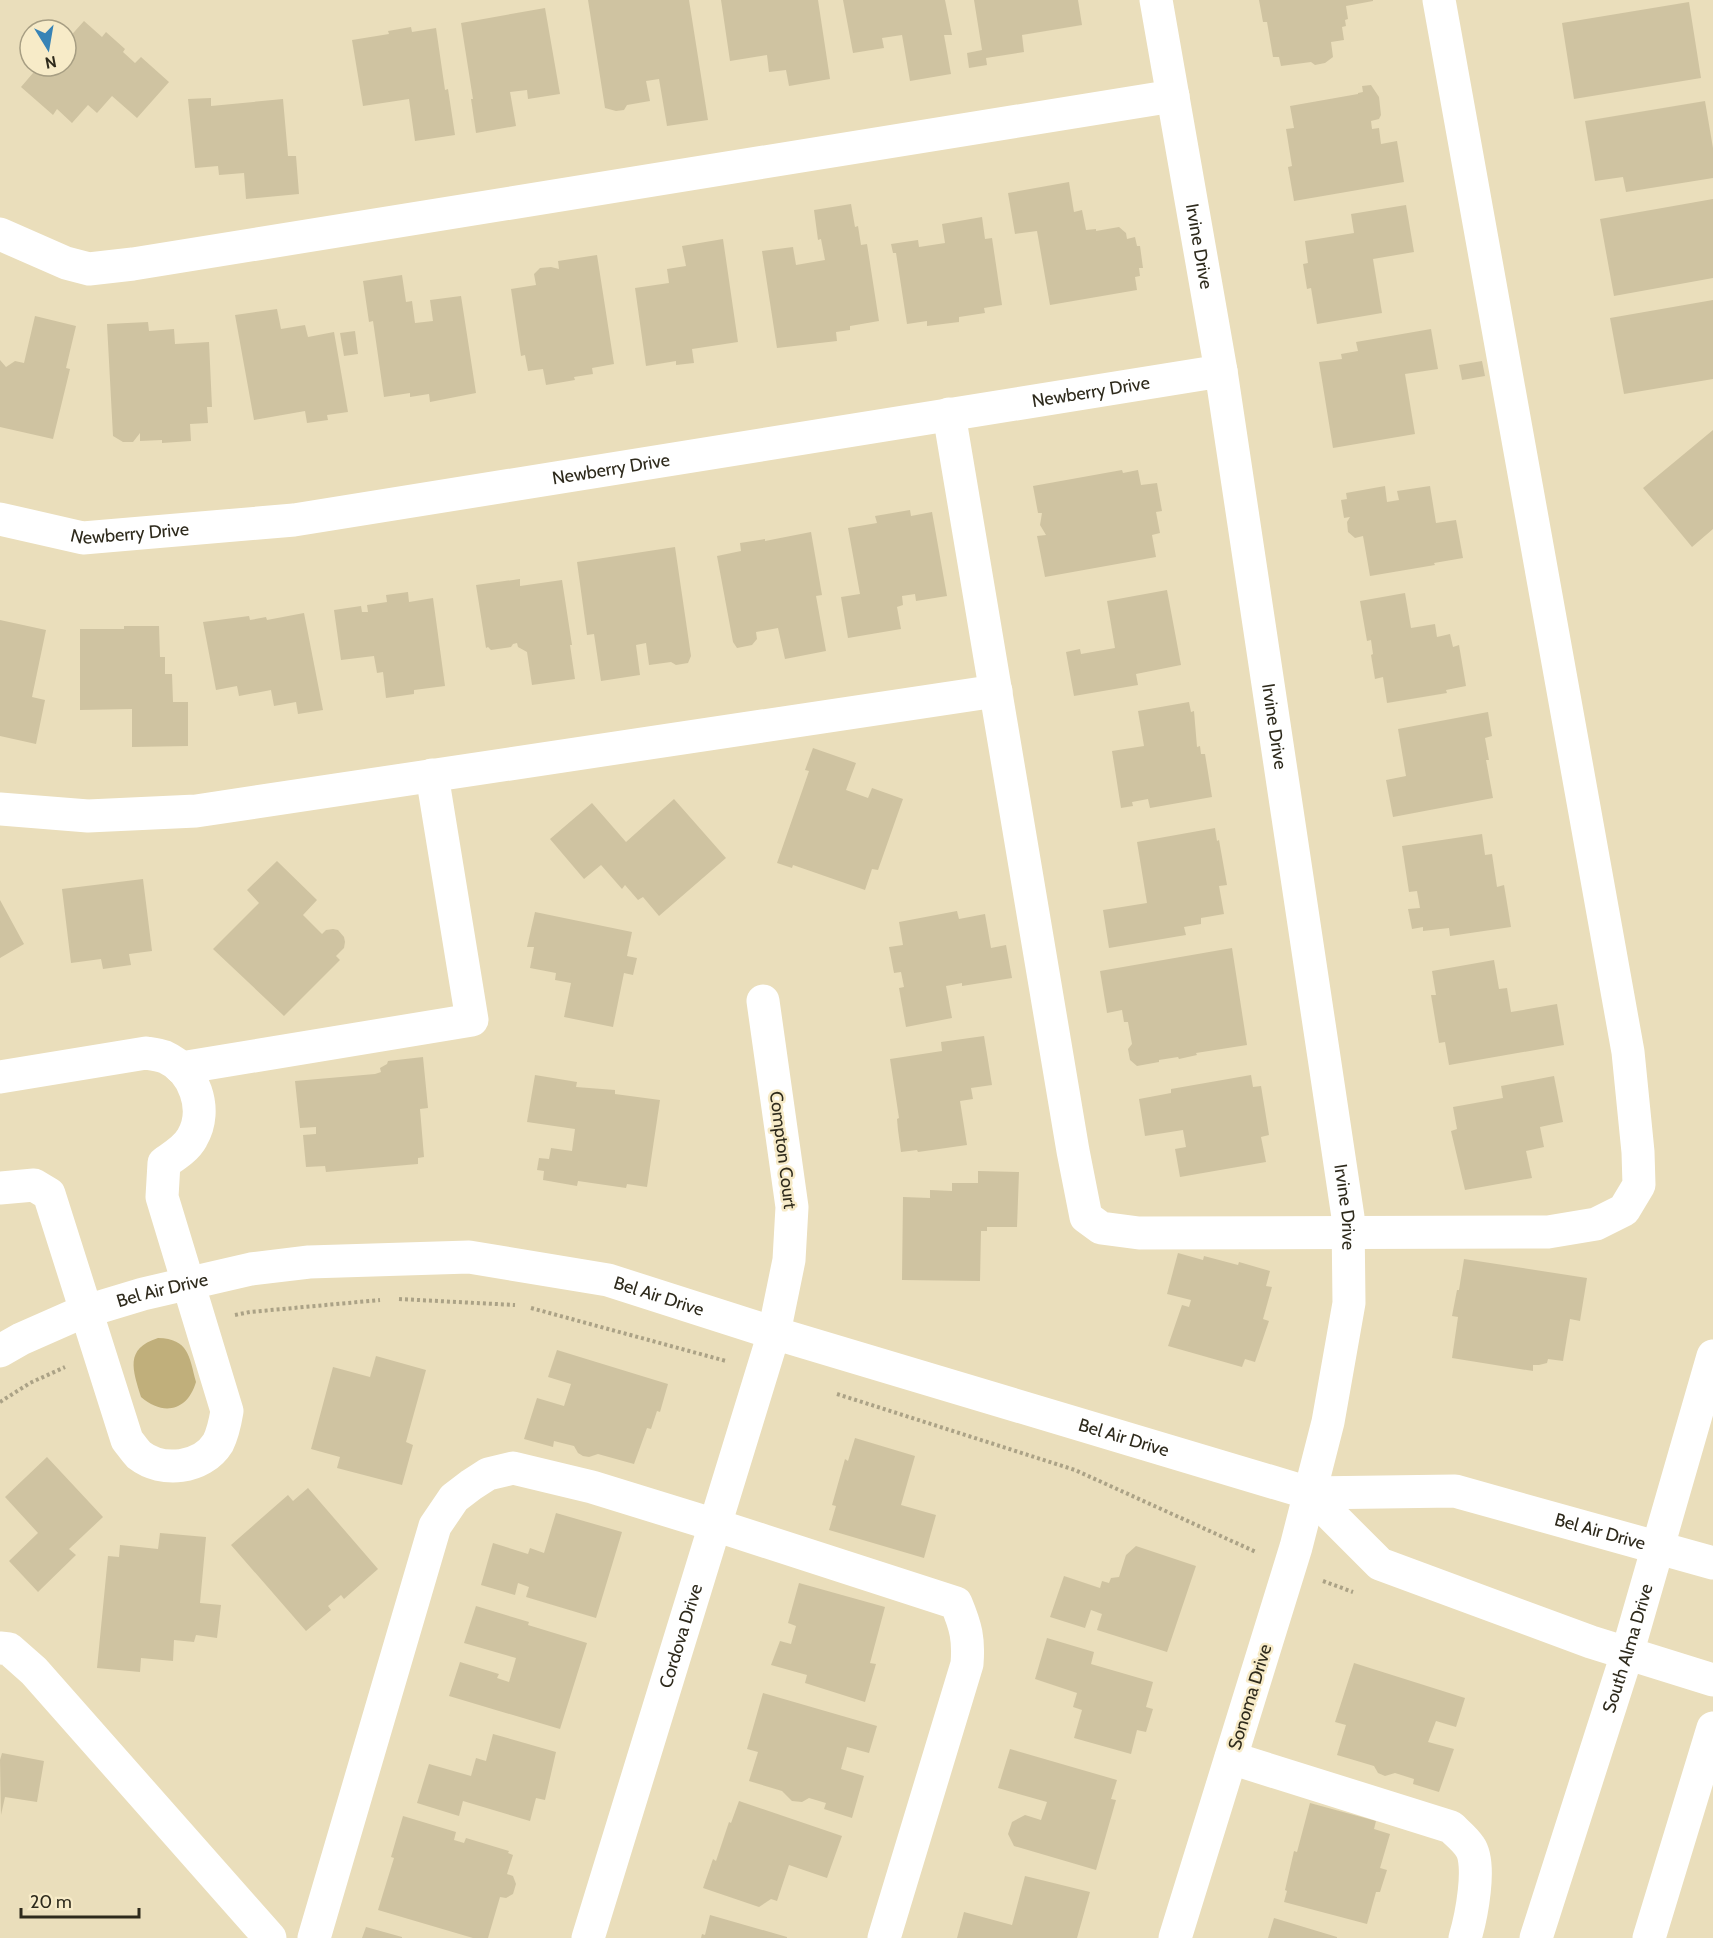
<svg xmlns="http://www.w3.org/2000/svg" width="1713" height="1938" font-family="Cabin,sans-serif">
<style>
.green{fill:#c0af7b}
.building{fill:#cfc3a1}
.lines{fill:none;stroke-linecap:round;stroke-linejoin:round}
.path{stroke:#aba286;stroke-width:4;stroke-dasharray:3 3;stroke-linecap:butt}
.minor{stroke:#fff;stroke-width:33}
.major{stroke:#fff;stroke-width:33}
.labels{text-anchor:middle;stroke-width:5;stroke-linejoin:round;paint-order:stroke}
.street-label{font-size:18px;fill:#2e2a1c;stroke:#f7ebc8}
</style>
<rect width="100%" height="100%" fill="#eadebb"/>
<path class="green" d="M 158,1338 C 189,1339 189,1356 196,1382 C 188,1410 164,1417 141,1397 C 133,1370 124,1349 158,1338 Z"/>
<path class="building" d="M 588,0 L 689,0 L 708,120 L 667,126 L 659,79 L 646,81 L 650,101 L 627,105 L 624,110 L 616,111 L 605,108 Z
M 721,0 L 818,0 L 830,79 L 789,86 L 786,70 L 769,72 L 767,55 L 730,61 Z
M 843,0 L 945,0 L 952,35 L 944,35 L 951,74 L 910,81 L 902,35 L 882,38 L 884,48 L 853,53 Z
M 974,0 L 1078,0 L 1082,25 L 1022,35 L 1024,52 L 986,58 L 987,65 L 969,68 L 967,53 L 982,50 Z
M 1259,0 L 1373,0 L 1373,1 L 1346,6 L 1348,19 L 1345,20 L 1346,26 L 1342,27 L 1344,40 L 1331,42 L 1333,57 L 1325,63 L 1315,65 L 1311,62 L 1281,66 L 1279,57 L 1273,57 L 1267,22 L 1263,22 Z
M 1689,2 L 1701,78 L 1574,99 L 1562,23 Z
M 545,8 L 560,94 L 528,99 L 527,90 L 510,92 L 516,126 L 476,133 L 471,99 L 473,99 L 461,23 Z
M 84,21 L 102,37 L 106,32 L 125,49 L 123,52 L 135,63 L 141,57 L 169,82 L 137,118 L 112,96 L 97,113 L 88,105 L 72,123 L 57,109 L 53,115 L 21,87 L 39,66 L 66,66 L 66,41 Z
M 411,27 L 412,32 L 436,28 L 445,90 L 448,89 L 455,135 L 415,141 L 409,99 L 363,106 L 352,40 L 389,34 L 388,31 Z
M 1371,85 L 1379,97 L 1381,115 L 1379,119 L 1371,121 L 1372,129 L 1379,128 L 1381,144 L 1397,141 L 1404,182 L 1294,201 L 1288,167 L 1292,166 L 1286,129 L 1294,128 L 1290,106 L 1358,94 L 1358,93 L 1363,92 L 1362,86 Z
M 211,98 L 211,106 L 283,99 L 288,156 L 296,156 L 299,194 L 246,199 L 244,173 L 219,175 L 218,166 L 195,168 L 188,99 Z
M 1705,101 L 1713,148 L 1713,178 L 1626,192 L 1623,177 L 1595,181 L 1585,121 Z
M 1069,182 L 1074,212 L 1082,210 L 1086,230 L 1096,229 L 1096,231 L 1119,227 L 1126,233 L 1127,239 L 1135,237 L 1137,246 L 1140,246 L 1143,268 L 1139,268 L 1140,276 L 1135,277 L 1137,290 L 1050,305 L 1037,231 L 1015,234 L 1008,193 Z
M 1713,199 L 1713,278 L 1614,296 L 1600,219 Z
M 851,204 L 855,227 L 858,226 L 861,245 L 867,244 L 879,321 L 850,326 L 850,330 L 836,332 L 837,341 L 777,348 L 762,251 L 793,247 L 796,265 L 825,260 L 821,239 L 818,240 L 814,210 Z
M 1406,205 L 1414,252 L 1373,259 L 1382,313 L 1317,324 L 1311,288 L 1307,289 L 1303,264 L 1308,263 L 1305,241 L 1354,233 L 1351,214 Z
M 982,217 L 985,239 L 992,238 L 1002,305 L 984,308 L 985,313 L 959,317 L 959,322 L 927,326 L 927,321 L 907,324 L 896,253 L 893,253 L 891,244 L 918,240 L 919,247 L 945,243 L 942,224 Z
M 723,239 L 738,342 L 692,349 L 694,363 L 676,365 L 676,361 L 646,366 L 635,288 L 669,283 L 667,269 L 686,266 L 682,246 Z
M 597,255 L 614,364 L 592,368 L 593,374 L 574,377 L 575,380 L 546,385 L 543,369 L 528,371 L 525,355 L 521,356 L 511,289 L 536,285 L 534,274 L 540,268 L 551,267 L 559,269 L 558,261 Z
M 402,275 L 406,302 L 412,301 L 415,323 L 433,321 L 430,300 L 461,296 L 476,393 L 430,402 L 429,394 L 410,397 L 410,393 L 384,397 L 373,321 L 369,322 L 363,281 Z
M 1713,300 L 1713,379 L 1624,394 L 1610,318 Z
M 277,309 L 281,329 L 305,325 L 308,337 L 334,332 L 348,412 L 327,415 L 328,420 L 307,423 L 305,411 L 254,420 L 235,315 Z
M 35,316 L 76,326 L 66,368 L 70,369 L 53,439 L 0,427 L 0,360 L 6,367 L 15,361 L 24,363 Z
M 148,322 L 149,331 L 174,329 L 175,344 L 209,342 L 212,407 L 207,407 L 208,423 L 190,424 L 191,441 L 162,443 L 162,440 L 140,441 L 140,433 L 133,442 L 123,442 L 113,436 L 107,324 Z
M 1431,329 L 1438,369 L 1405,374 L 1415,434 L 1333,448 L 1319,362 L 1342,359 L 1341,354 L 1358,351 L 1356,342 Z
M 355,331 L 358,354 L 344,356 L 340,333 Z
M 1482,361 L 1485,376 L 1462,380 L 1459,365 Z
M 1713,430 L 1713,529 L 1692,547 L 1643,488 Z
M 1122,470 L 1123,473 L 1138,470 L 1141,485 L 1157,483 L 1162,511 L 1156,512 L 1160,533 L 1152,535 L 1156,557 L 1045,577 L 1037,536 L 1046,535 L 1040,525 L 1042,513 L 1038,513 L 1033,486 Z
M 1385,486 L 1387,502 L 1399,500 L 1397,491 L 1430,486 L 1436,523 L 1456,520 L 1463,558 L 1434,563 L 1435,565 L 1370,576 L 1363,536 L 1355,538 L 1348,532 L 1347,522 L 1350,517 L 1344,518 L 1341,500 L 1347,499 L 1346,493 Z
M 910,510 L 911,516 L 932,512 L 947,596 L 916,601 L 915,594 L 902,596 L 903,605 L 897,607 L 901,629 L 848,638 L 841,597 L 860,594 L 848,528 L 877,523 L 875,516 Z
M 811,532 L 822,595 L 816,596 L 826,651 L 785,659 L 778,628 L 756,632 L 757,639 L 752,645 L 737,648 L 733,642 L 717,556 L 741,551 L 740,543 L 765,539 L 765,541 Z
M 675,547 L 691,656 L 688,663 L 676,665 L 671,662 L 649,665 L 646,643 L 636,645 L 640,675 L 601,681 L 594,634 L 587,635 L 577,562 Z
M 520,579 L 520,586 L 562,580 L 572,645 L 570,645 L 575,679 L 532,685 L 527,652 L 518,647 L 517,643 L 513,644 L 511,647 L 491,650 L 488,647 L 486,648 L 476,585 Z
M 1167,590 L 1181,665 L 1136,674 L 1138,685 L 1074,696 L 1066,652 L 1080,649 L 1081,654 L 1115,648 L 1107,601 Z
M 408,592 L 409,602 L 433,598 L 445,686 L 414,690 L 414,694 L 386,698 L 383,672 L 377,673 L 374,656 L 341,660 L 334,610 L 361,606 L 362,612 L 368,612 L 367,605 L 387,602 L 386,595 Z
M 1405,593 L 1411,628 L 1435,624 L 1437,637 L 1450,634 L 1453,647 L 1459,645 L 1466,686 L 1446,690 L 1447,693 L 1387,703 L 1383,677 L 1375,679 L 1371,655 L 1373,654 L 1371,640 L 1367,641 L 1360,601 Z
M 304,613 L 323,710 L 298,714 L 296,702 L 274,706 L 271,690 L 239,696 L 237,686 L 216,690 L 203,622 L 249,616 L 250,620 L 266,617 L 267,620 Z
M 0,620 L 46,630 L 32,697 L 45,700 L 36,744 L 0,736 Z
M 124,626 L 159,626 L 160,657 L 165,657 L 165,674 L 172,674 L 173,702 L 188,702 L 188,746 L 132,747 L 132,709 L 80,710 L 80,629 L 124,629 Z
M 1189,702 L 1191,712 L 1194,711 L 1197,747 L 1200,746 L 1201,754 L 1205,754 L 1212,797 L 1150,808 L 1148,799 L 1132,802 L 1133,806 L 1121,808 L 1112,751 L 1144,746 L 1138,711 Z
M 1488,712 L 1492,736 L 1485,738 L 1489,760 L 1486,760 L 1493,798 L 1393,817 L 1386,780 L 1406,776 L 1398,729 Z
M 813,748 L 856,763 L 846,790 L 868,798 L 872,788 L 903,799 L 878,870 L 872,869 L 865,890 L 793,865 L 792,868 L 777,863 L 809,771 L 805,770 Z
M 674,799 L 726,858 L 659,916 L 643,897 L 638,900 L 625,885 L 622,889 L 601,865 L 584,879 L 550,839 L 592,803 L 626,842 Z
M 1215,828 L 1217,841 L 1219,840 L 1227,885 L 1219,886 L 1224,914 L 1201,918 L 1201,924 L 1184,927 L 1186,935 L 1109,948 L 1103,910 L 1147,903 L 1137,842 Z
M 1482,834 L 1485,855 L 1492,854 L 1497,887 L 1504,885 L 1511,927 L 1450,936 L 1449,928 L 1423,931 L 1423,927 L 1412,929 L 1408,909 L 1420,908 L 1417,891 L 1409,892 L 1402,846 Z
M 277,861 L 317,900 L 303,915 L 322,934 L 326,930 L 333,929 L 338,930 L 344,937 L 345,942 L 344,948 L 336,956 L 340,960 L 284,1016 L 213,949 L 259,903 L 247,890 Z
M 143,879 L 152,951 L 129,954 L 131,965 L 103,969 L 101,959 L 71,963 L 62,889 Z
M 0,900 L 24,944 L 0,958 Z
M 957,911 L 959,919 L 985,914 L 991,948 L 1006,945 L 1012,978 L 962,986 L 962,983 L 946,986 L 952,1018 L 906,1027 L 899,988 L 904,987 L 901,972 L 894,973 L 889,947 L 903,945 L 899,922 Z
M 535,912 L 632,932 L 627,956 L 637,958 L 633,975 L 624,973 L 613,1027 L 564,1017 L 571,983 L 555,980 L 556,973 L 530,968 L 534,947 L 527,947 Z
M 1232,948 L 1247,1045 L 1196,1053 L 1197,1055 L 1179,1059 L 1178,1057 L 1159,1060 L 1159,1062 L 1137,1066 L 1130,1060 L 1128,1049 L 1132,1044 L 1128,1022 L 1124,1022 L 1122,1010 L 1107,1013 L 1100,971 Z
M 1494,960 L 1499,989 L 1507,988 L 1511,1012 L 1557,1004 L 1564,1045 L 1449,1065 L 1445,1042 L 1439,1043 L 1431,995 L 1436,995 L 1432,971 Z
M 984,1036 L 992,1085 L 971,1088 L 973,1099 L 960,1101 L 967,1145 L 918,1152 L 917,1150 L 901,1152 L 898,1130 L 897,1119 L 899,1118 L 890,1059 L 942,1051 L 941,1042 Z
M 423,1057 L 428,1108 L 420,1109 L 424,1157 L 418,1158 L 418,1164 L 326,1172 L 325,1166 L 306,1167 L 303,1135 L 316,1134 L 316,1127 L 300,1128 L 295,1081 L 375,1074 L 381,1072 L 380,1068 L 387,1064 L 388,1061 Z
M 535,1075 L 577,1082 L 576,1087 L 615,1090 L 615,1094 L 660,1100 L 647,1187 L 627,1184 L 626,1188 L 578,1181 L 577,1186 L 543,1180 L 544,1171 L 537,1170 L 539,1158 L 549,1159 L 551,1148 L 572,1151 L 575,1129 L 527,1122 Z
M 1251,1075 L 1253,1087 L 1261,1086 L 1269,1135 L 1261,1137 L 1266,1162 L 1180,1177 L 1175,1149 L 1186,1147 L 1183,1130 L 1145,1136 L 1139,1099 L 1171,1093 L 1171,1089 Z
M 1554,1076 L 1563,1122 L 1540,1127 L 1544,1147 L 1526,1151 L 1532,1178 L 1465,1190 L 1451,1131 L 1457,1129 L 1453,1107 L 1503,1098 L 1501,1086 Z
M 978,1171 L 1019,1172 L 1017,1227 L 987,1227 L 987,1231 L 981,1231 L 980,1281 L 902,1280 L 903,1197 L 930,1198 L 930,1190 L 952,1191 L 952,1183 L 978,1183 Z
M 1178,1253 L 1203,1260 L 1204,1256 L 1238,1265 L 1239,1262 L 1270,1271 L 1266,1286 L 1272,1287 L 1263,1319 L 1269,1321 L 1255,1362 L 1245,1359 L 1242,1367 L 1168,1346 L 1182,1305 L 1189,1307 L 1191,1300 L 1167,1294 Z
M 1464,1259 L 1587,1278 L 1580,1321 L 1570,1319 L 1563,1361 L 1548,1359 L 1547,1363 L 1539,1365 L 1533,1365 L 1533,1371 L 1452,1358 L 1458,1317 L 1452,1316 L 1457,1290 L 1459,1290 Z
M 557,1350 L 668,1384 L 660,1412 L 657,1411 L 651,1429 L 647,1428 L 634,1464 L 598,1454 L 589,1457 L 583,1456 L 578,1453 L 574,1446 L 554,1441 L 553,1447 L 524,1439 L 537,1398 L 564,1406 L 571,1384 L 548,1377 Z
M 376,1356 L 426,1370 L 406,1442 L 413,1445 L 402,1485 L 337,1468 L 340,1457 L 311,1449 L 333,1367 L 370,1377 Z
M 855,1438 L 915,1456 L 901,1505 L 936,1515 L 924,1558 L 829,1530 L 836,1506 L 832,1505 L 845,1459 L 848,1461 Z
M 47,1457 L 103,1517 L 69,1549 L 76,1555 L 38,1592 L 9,1561 L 38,1533 L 5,1497 Z
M 308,1488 L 378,1569 L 344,1599 L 341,1595 L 328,1606 L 331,1610 L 306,1631 L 231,1545 L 288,1495 L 293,1501 Z
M 556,1513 L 622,1532 L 596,1618 L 526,1597 L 529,1587 L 518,1583 L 515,1595 L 481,1585 L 493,1543 L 528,1554 L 530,1548 L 544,1553 Z
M 160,1533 L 206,1537 L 200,1603 L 221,1605 L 217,1638 L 196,1635 L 194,1642 L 174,1640 L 173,1661 L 141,1658 L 140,1672 L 97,1668 L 108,1556 L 119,1557 L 120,1545 L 158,1549 Z
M 1136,1546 L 1196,1566 L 1167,1652 L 1097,1630 L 1102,1614 L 1091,1610 L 1085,1628 L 1050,1617 L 1064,1576 L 1100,1588 L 1102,1581 L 1109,1583 L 1111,1578 L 1119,1577 L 1126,1555 Z
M 799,1583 L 885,1607 L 870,1663 L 876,1664 L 865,1702 L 805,1683 L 807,1675 L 771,1665 L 780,1641 L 791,1644 L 796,1626 L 788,1623 Z
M 476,1606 L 529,1622 L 528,1625 L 587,1643 L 560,1729 L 449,1696 L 460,1662 L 499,1674 L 497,1678 L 509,1682 L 516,1658 L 464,1643 Z
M 1047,1638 L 1094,1652 L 1091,1664 L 1153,1682 L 1146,1707 L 1153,1709 L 1146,1732 L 1137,1730 L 1131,1754 L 1074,1738 L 1082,1710 L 1073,1707 L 1077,1693 L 1035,1679 Z
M 1354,1663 L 1465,1698 L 1456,1727 L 1436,1721 L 1428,1742 L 1454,1749 L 1439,1792 L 1413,1784 L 1414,1779 L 1395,1773 L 1385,1776 L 1378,1773 L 1374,1766 L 1337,1755 L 1346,1725 L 1335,1722 Z
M 763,1693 L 877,1726 L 869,1753 L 847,1747 L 841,1769 L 864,1776 L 852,1818 L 824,1809 L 826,1803 L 809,1798 L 802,1802 L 792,1801 L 782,1791 L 749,1781 L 758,1752 L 747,1749 Z
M 493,1734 L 556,1752 L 545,1800 L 536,1798 L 530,1821 L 463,1801 L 459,1816 L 417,1803 L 429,1764 L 471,1776 L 476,1758 L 486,1761 Z
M 1010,1749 L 1117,1780 L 1111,1799 L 1116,1800 L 1096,1870 L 1014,1846 L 1008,1834 L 1012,1822 L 1025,1815 L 1041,1820 L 1047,1802 L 998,1788 Z
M 2,1753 L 44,1761 L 37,1802 L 5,1797 L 1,1815 L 0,1760 Z
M 739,1801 L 842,1836 L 827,1878 L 789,1865 L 777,1901 L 771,1899 L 759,1907 L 703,1888 L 713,1859 L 716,1861 L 729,1822 L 731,1823 Z
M 1310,1803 L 1376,1821 L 1374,1829 L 1390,1834 L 1380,1868 L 1387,1870 L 1380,1892 L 1376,1892 L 1367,1924 L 1284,1902 L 1287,1891 L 1285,1890 L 1294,1851 L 1297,1852 Z
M 403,1816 L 456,1832 L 454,1840 L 464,1843 L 466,1838 L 509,1851 L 508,1853 L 513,1855 L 507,1874 L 513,1876 L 516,1884 L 513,1894 L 506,1898 L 500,1897 L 488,1938 L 473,1938 L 378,1910 L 394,1858 L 391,1857 Z
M 1025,1876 L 1090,1892 L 1077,1938 L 957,1938 L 964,1912 L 1012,1925 Z
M 710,1915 L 787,1937 L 787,1938 L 701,1938 L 702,1934 L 705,1935 Z
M 1274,1918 L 1337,1937 L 1337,1938 L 1268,1938 Z
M 366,1927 L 402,1937 L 402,1938 L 362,1938 Z"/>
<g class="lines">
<path class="path" d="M 399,1299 L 515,1305
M 531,1308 L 726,1361
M 235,1315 L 250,1312 L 380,1300
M 837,1394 L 1075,1470 L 1256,1552
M 0,1402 L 30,1383 L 65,1367
M 1323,1581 L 1353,1592"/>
<g class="minor">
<path id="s1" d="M 1156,0 L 1221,371 L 1348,1217 L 1349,1303 L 1328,1422 L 1296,1547 L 1175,1938"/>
<path d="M 0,234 L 66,263 L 89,269 L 133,264 L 1173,96"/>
<path d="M 949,414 L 1073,1151 L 1086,1217 L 1101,1228 L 1139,1233 L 1548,1232 L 1596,1224 L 1624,1210 L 1639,1185 L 1638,1152 L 1628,1052 L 1439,0"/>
<path id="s2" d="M 0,519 L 83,538 L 294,520 L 1221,371"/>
<path d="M 0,809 L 88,816 L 196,811 L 996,691"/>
<path d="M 181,1068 L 472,1020 L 432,775"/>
<path d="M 0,1077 L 146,1053 C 152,1054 159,1055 165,1057 C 194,1070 209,1109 192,1138 C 186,1149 174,1156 164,1163 L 162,1197 L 227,1411 C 225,1423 223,1433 218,1443 C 202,1469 162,1473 139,1455 C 135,1451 131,1445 127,1440 L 49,1194 L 34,1185 L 0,1188"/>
<path id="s3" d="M 0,1351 L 21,1339 L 80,1313 L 143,1294 L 251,1269 L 309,1262 L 469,1257 L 608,1280 L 774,1333 L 1309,1493 L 1455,1491 L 1713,1563"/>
<path d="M 1309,1493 L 1380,1564 L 1591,1642 L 1713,1680"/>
<path d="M 0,1648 L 9,1649 L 34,1671 L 270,1938"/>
<path d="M 1231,1758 L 1451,1827 C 1457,1833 1465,1839 1470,1847 C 1482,1864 1471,1918 1465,1938"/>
<path d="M 314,1938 L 435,1526 L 454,1498 L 471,1485 L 488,1474 L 513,1468 L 592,1487 L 715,1525 L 956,1603 C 966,1627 969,1639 967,1664 L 884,1938"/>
<path id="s4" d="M 588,1938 L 774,1333 L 789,1260 L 792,1207 L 763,1001"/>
</g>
<g class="major">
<path id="s5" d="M 1536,1938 L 1627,1654 L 1713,1356"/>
<path d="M 1649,1938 L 1713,1728"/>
</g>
</g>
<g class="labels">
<g class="street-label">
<text dy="6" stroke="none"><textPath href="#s1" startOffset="250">Irvine Drive</textPath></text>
<text dy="6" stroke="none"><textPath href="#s2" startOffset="1104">Newberry Drive</textPath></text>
<text dy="6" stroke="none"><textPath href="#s2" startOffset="618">Newberry Drive</textPath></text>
<text dy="6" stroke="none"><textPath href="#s2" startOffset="132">Newberry Drive</textPath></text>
<text dy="6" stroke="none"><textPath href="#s1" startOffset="736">Irvine Drive</textPath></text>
<text transform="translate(783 1150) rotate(83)" y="6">Compton Court</text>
<text dy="6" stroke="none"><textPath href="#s1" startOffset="1222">Irvine Drive</textPath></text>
<text dy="6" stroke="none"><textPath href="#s3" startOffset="174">Bel Air Drive</textPath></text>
<text dy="6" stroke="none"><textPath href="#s3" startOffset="678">Bel Air Drive</textPath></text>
<text dy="6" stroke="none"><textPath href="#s3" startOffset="1164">Bel Air Drive</textPath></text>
<text dy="6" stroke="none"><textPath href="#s3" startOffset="1654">Bel Air Drive</textPath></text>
<text dy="6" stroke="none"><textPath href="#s4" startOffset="316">Cordova Drive</textPath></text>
<text dy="6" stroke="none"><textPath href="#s5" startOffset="304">South Alma Drive</textPath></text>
<text transform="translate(1250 1697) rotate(-73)" y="6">Sonoma Drive</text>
</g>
</g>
<g transform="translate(48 48) rotate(169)"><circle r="28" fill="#f7ebc8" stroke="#a79e83" stroke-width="1.5"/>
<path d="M0-4.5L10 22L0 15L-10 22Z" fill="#3783b6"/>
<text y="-9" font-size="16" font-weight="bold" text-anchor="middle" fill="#2e2a1c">N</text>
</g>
<path d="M21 1908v9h118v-9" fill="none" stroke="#2e2a1c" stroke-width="3"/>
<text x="30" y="1908" font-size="18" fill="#2e2a1c" stroke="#f7ebc8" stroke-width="4.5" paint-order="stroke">20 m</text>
</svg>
